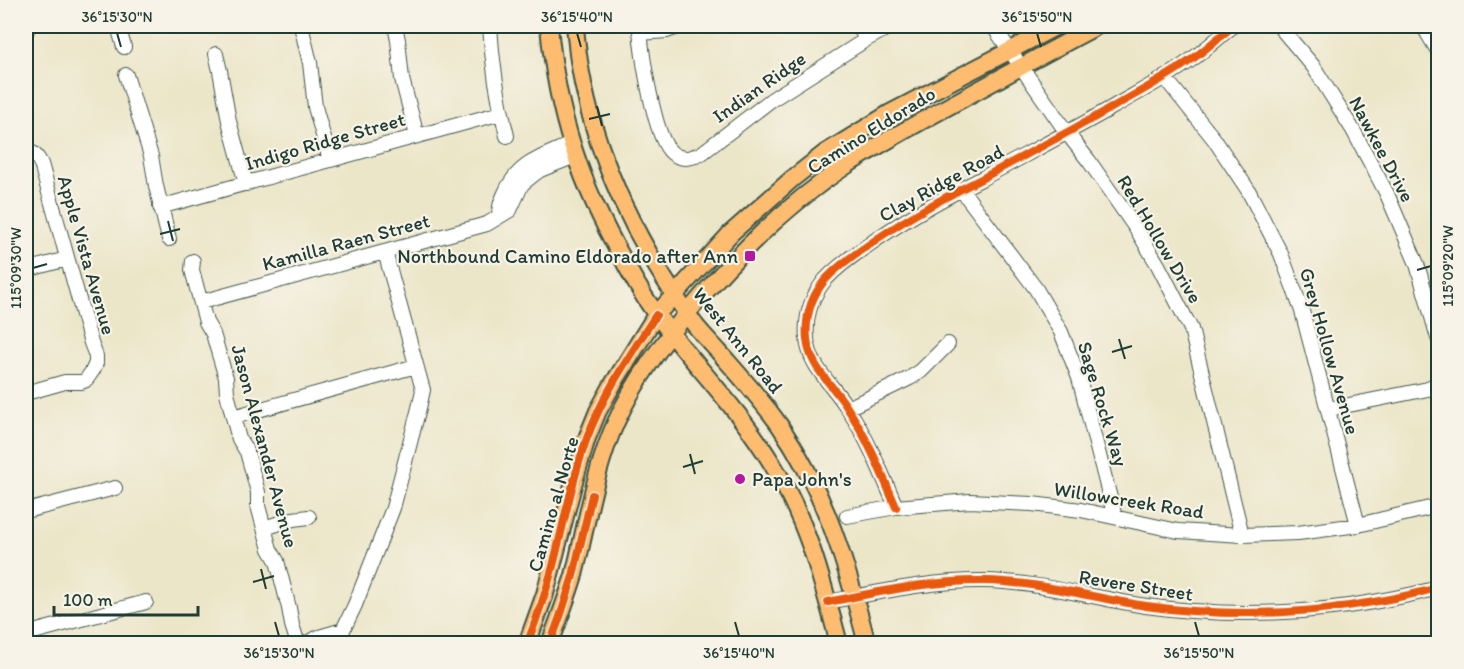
<svg xmlns="http://www.w3.org/2000/svg" width="1464" height="669" font-family="Itim,sans-serif">
<style>
.lines{fill:none;stroke-linecap:round;stroke-linejoin:round}
.minor-casing{stroke:#3e564a;stroke-width:16}
.major-casing{stroke:#3e564a;stroke-width:20}
.minor{stroke:#fff;stroke-width:14}
.major{stroke:#fdbc70;stroke-width:16}
.cycleway-casing{stroke:#f7f3e8;stroke-width:11}
.cycleway{stroke:#e8590c;stroke-width:8}
.ticks{fill:none;stroke:#1f3d34;stroke-width:2}
.poi-dot{fill:#b5179e;stroke:#f7f3e8;stroke-width:2}
.labels{text-anchor:middle;stroke-width:4.5;stroke-linejoin:round;paint-order:stroke}
.street-label{font-size:20px;fill:#1f3d34;stroke:#f7f3e8}
.poi-label{font-size:20px;fill:#1f3d34;stroke:#f7f3e8;text-anchor:end}
.neatline{fill:none;stroke:#1f3d34;stroke-width:2}
.ticks-label{font-size:15px;text-anchor:middle;fill:#1f3d34}
</style>
<rect width="100%" height="100%" fill="#f7f3e8"/>
<filter id="ink" filterUnits="userSpaceOnUse"><feTurbulence type="fractalNoise" baseFrequency=".0167" numOctaves="2"/><feDisplacementMap in="SourceGraphic" scale="12" xChannelSelector="R" yChannelSelector="G"/><feConvolveMatrix kernelMatrix="1 2 1 2 8 2 1 2 1" color-interpolation-filters="sRGB"/></filter>
<filter id="wash" filterUnits="userSpaceOnUse"><feTurbulence type="fractalNoise" baseFrequency=".008" numOctaves="4" result="noise"/><feDisplacementMap in="SourceGraphic" scale="24" xChannelSelector="R" yChannelSelector="G"/><feGaussianBlur stdDeviation="1.35" result="paint"/><feColorMatrix in="noise" values="0 0 0 0 0 0 0 0 0 0 0 0 0 0 0 0 0 1.4 0 .05"/><feComposite in="paint" operator="in"/></filter>
<g filter="url(#wash)">
<rect width="100%" height="100%" fill="#ece6c9"/>
</g>
<g filter="url(#ink)">
<g class="lines">
<g class="minor-casing">
<path id="minor" d="M 118,26 L 124,47
M 395,26 L 398,40 L 402,79 L 417,136
M 490,26 C 492,63 498,100 507,136
M 640,26 C 641,50 654,139 672,153 C 682,161 692,158 702,153 L 771,100 L 867,39 L 891,26
M 858,26 L 867,39
M 993,26 L 1067,133 L 1089,161 L 1137,230 L 1158,265 L 1191,329 L 1242,535
M 1279,26 L 1313,66 L 1353,130 L 1387,194 L 1417,264 L 1438,338
M 1423,26 L 1438,51
M 302,30 L 310,63 L 315,107 L 330,160
M 26,32 L 29,26
M 640,33 L 667,31 L 681,26
M 216,54 L 220,71 L 229,121 L 246,184
M 126,75 L 151,156 L 156,186 L 169,239
M 1165,78 L 1214,139 L 1248,190 L 1281,254 L 1302,311 L 1358,525
M 26,150 C 34,153 37,156 41,164 L 91,343 L 96,356 L 96,363 L 93,370 L 86,380 L 81,382 L 65,382 L 26,393
M 961,189 L 1036,289 L 1061,332 L 1079,378 L 1115,517
M 160,207 L 501,113
M 499,216 C 499,207 501,202 505,193 C 518,163 542,157 571,144
M 193,261 L 192,270 L 206,322 L 213,334 L 226,378 L 227,393 L 233,417 L 239,439 L 247,452 L 258,492 L 258,506 L 264,528 L 270,549 L 277,561 L 289,608 L 292,625 L 298,644
M 26,270 L 67,259
M 201,302 L 487,224 L 510,210 L 522,184 L 533,175 L 540,170 L 575,156
M 848,408 L 910,378 L 921,371 L 948,344
M 1329,409 L 1428,389 L 1438,382
M 233,417 L 416,366
M 896,507 C 882,474 868,439 848,409 C 834,385 810,369 807,339 C 805,318 811,297 825,280 C 837,267 852,256 867,246 C 903,220 941,199 981,179 C 1025,155 1069,132 1113,107 C 1139,92 1166,78 1191,60 C 1205,50 1219,37 1233,26
M 26,511 L 115,488
M 847,516 L 896,507 L 970,501 L 1032,504 L 1081,510 L 1178,531 L 1242,535 L 1298,533 L 1358,525 L 1438,506
M 264,528 L 293,519 L 309,517
M 828,602 C 880,592 932,580 985,581 C 1040,582 1093,598 1146,606 C 1245,620 1342,613 1438,588
M 26,634 L 146,602
M 305,644 L 319,637 L 343,630 L 355,605 L 393,508 L 419,408 L 423,390 L 385,252"/>
</g>
<g class="major-casing">
<path id="major" d="M 549,26 C 557,114 580,184 624,261 C 634,280 644,298 657,315 C 694,365 739,409 771,462 C 807,520 822,579 839,644
M 575,26 C 583,135 632,237 695,325 C 702,334 711,343 719,352 C 740,376 762,400 780,426 C 826,493 847,566 867,644
M 527,644 L 545,594 L 573,485 L 587,438 L 598,411 L 613,384 L 656,315 L 731,233 L 792,179 L 825,153 L 890,113 L 1057,26
M 550,644 C 558,621 567,598 574,575 C 587,524 594,471 616,422 C 636,378 668,335 700,298 C 743,248 792,201 847,165 C 876,146 907,129 938,112 C 991,83 1044,54 1097,26"/>
</g>
<use href="#minor" class="minor"/>
<use href="#major" class="major"/>
<g class="cycleway-casing">
<path id="cycleway" d="M 896,507 C 882,474 868,439 848,409 C 834,385 810,369 807,339 C 805,318 811,297 825,280 C 837,267 852,256 867,246 C 903,220 941,199 981,179 C 1025,155 1069,132 1113,107 C 1139,92 1166,78 1191,60 C 1205,50 1219,37 1233,26
M 828,602 C 880,592 932,580 985,581 C 1040,582 1093,598 1146,606 C 1245,620 1342,613 1438,588
M 527,644 C 537,618 546,592 553,566 C 564,523 572,479 587,438 C 603,394 631,354 656,315
M 550,644 L 561,614 L 573,576 L 592,495"/>
</g>
<use href="#cycleway" class="cycleway"/>
</g>
</g>
<path class="ticks" d="M 117,33 L 121,47M 577,33 L 581,47M 1037,33 L 1041,47M 597,106 L 602,126M 589,119 L 610,114M 168,221 L 173,241M 160,234 L 180,229M 33,268 L 47,264M 1417,270 L 1431,266M 1119,339 L 1125,359M 1112,352 L 1132,346M 690,454 L 695,474M 683,467 L 703,461M 261,569 L 266,589M 253,582 L 274,576M 275,622 L 279,636M 735,622 L 739,636M 1195,622 L 1199,636"/>
<g class="poi-dot">
<rect x="744" y="250" width="12" height="12" rx="3"/>
<circle cx="740" cy="479" r="6"/>
</g>
<g class="labels">
<g class="street-label">
<text transform="translate(759 87) rotate(-35)" y="7">Indian Ridge</text>
<text transform="translate(871 130) rotate(-32)" y="7">Camino Eldorado</text>
<text transform="translate(325 141) rotate(-16)" y="7">Indigo Ridge Street</text>
<text transform="translate(1382 149) rotate(62)" y="7">Nawkee Drive</text>
<text transform="translate(941 183) rotate(-29)" y="7">Clay Ridge Road</text>
<text transform="translate(1160 239) rotate(59)" y="7">Red Hollow Drive</text>
<text transform="translate(346 242) rotate(-15)" y="7">Kamilla Raen Street</text>
<text transform="translate(87 255) rotate(74)" y="7">Apple Vista Avenue</text>
<text transform="translate(738 340) rotate(51)" y="7">West Ann Road</text>
<text transform="translate(1330 351) rotate(74)" y="7">Grey Hollow Avenue</text>
<text transform="translate(1103 404) rotate(73)" y="7">Sage Rock Way</text>
<text transform="translate(265 446) rotate(75)" y="7">Jason Alexander Avenue</text>
<text transform="translate(1129 500) rotate(9)" y="7">Willowcreek Road</text>
<text transform="translate(553 504) rotate(-74)" y="7">Camino al Norte</text>
<text transform="translate(1136 585) rotate(9)" y="7">Revere Street</text>
</g>
<g class="poi-label">
<text x="738" y="263">Northbound Camino Eldorado after Ann</text>
<text x="752" y="486" text-anchor="start">Papa John's</text>
</g>
</g>
<rect width="1464" height="669" fill="none" stroke="#f7f3e8" stroke-width="66"/>
<path d="M54 606v9h144v-9" fill="none" stroke="#1f3d34" stroke-width="3"/>
<text x="63" y="606" font-size="18" fill="#1f3d34" stroke="#f7f3e8" stroke-width="4.5" paint-order="stroke">100 m</text>
<rect x="33" y="33" width="1398" height="603" class="neatline"/>
<g class="ticks-label">
<text x="117" y="22">36°15'30"N</text>
<text x="577" y="22">36°15'40"N</text>
<text x="1037" y="22">36°15'50"N</text>
<text transform="translate(1448 266) rotate(-90)" y="5">115°09'20"W</text>
<text transform="translate(16 268) rotate(-90)" y="5">115°09'30"W</text>
<text x="279" y="658">36°15'30"N</text>
<text x="739" y="658">36°15'40"N</text>
<text x="1199" y="658">36°15'50"N</text>
</g>
</svg>
